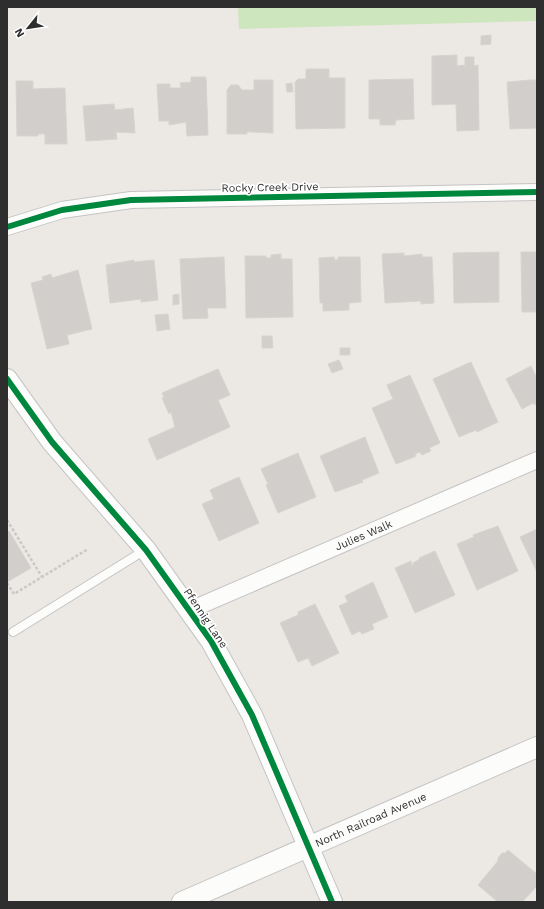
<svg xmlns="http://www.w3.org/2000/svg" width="544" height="909" font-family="'Work Sans',sans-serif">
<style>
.green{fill:#cee6be}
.building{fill:#d1cecb;stroke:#d7d4d0}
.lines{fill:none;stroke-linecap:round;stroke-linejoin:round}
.service-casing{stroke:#c5c4c5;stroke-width:10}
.minor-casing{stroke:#c5c4c5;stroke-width:18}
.tertiary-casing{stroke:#c5c4c5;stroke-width:22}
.path{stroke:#c9c9c8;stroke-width:2.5;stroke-dasharray:3 2;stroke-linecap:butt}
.service{stroke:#fcfcfb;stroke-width:8}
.minor{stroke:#fcfcfb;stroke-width:16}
.tertiary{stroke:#fcfcfb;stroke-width:20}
.cycleway-casing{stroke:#fff;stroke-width:8}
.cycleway{stroke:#00873e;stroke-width:6}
.labels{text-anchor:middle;stroke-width:3.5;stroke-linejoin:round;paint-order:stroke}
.street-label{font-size:11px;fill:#2e2e2e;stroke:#fff}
</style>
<rect width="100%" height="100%" fill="#ece8e4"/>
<path class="green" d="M 238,7 L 537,7 L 537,21 L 239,29 Z"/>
<path class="building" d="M 491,35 L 491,44 L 481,45 L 481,36 Z
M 457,55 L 457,66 L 465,65 L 465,57 L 474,57 L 474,66 L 478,65 L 479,130 L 457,131 L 456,104 L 432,105 L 432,56 Z
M 306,69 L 329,69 L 329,78 L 345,78 L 345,128 L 296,129 L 295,82 L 298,79 L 306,79 Z
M 191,77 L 206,77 L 208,135 L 187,136 L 186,122 L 169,125 L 169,121 L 159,121 L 157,84 L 170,84 L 170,88 L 181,88 L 180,83 L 191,82 Z
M 413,79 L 414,119 L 396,120 L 395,125 L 380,125 L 380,119 L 369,119 L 369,80 Z
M 254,80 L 273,80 L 273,133 L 251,132 L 247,132 L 247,134 L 227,134 L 227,90 L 231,85 L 238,85 L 242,90 L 254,90 Z
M 530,80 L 537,80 L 537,128 L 510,129 L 507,82 Z
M 16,81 L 33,81 L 33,89 L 65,88 L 67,144 L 45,144 L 45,134 L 38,134 L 38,136 L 17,136 Z
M 292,83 L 293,92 L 287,92 L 286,84 Z
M 114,104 L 115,110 L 133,108 L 135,133 L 116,132 L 117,139 L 86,141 L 83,106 Z
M 499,252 L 499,302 L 454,303 L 453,253 Z
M 521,252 L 537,252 L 537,312 L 522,312 Z
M 404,253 L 404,256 L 422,254 L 422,257 L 432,257 L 434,303 L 421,304 L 421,301 L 385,303 L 382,254 Z
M 281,254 L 281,259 L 292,259 L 293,317 L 246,318 L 245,256 L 266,256 L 266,258 L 271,258 L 271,255 Z
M 224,257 L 226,308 L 207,308 L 208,318 L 183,319 L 180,259 Z
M 334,257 L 335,260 L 338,260 L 338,257 L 360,257 L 361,302 L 349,303 L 349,310 L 323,311 L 323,303 L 320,303 L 319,258 Z
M 134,260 L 134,262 L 154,260 L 158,300 L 141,302 L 141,299 L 110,303 L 106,265 Z
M 78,270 L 92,329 L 67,335 L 69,344 L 47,349 L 31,283 L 43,280 L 42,277 L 51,274 L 52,278 Z
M 179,294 L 179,304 L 173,305 L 173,295 Z
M 168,314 L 170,329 L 157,331 L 155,315 Z
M 262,336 L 272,336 L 273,348 L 262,348 Z
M 340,348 L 350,348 L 350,355 L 340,355 Z
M 339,360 L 343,369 L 332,373 L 328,364 Z
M 471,362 L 498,422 L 477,432 L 476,430 L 459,437 L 433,379 Z
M 531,366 L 535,375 L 537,374 L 537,403 L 534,405 L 533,403 L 522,409 L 506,379 Z
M 218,369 L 230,395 L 218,400 L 230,427 L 157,460 L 148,439 L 175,427 L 171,412 L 169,414 L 162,398 L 164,397 L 162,393 Z
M 410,375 L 440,443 L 429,448 L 431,451 L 422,455 L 420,452 L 415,454 L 416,456 L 414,457 L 396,464 L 372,408 L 393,399 L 387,385 Z
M 365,437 L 379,473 L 362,480 L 363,482 L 335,492 L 320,456 Z
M 298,453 L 316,497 L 278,513 L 266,485 L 268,484 L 261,469 Z
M 239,477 L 259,523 L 219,541 L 202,504 L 214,499 L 210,490 Z
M 498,526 L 518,571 L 477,590 L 457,544 L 474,537 L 473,535 Z
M 537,529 L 537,572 L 520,537 Z
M 9,531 L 31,568 L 7,582 L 7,533 Z
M 435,551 L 455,595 L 415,613 L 395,568 L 411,561 L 412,565 L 414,565 L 413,563 L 420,559 L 419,558 Z
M 373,582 L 388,617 L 372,624 L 374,629 L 362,634 L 360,631 L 352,635 L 339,606 L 348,602 L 345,596 Z
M 315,604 L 339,653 L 312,666 L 308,658 L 298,662 L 280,623 L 298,615 L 298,612 Z
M 508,850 L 537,874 L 537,886 L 522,902 L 498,902 L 478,885 L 498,861 L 498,858 L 502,853 L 505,853 Z"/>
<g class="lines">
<g class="service-casing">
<path id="service" d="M 13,632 L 145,550"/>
</g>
<g class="minor-casing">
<g id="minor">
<path d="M 7,227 L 62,210 L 131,200 L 537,192"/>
<path id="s1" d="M 190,610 L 537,460"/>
</g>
</g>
<g class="tertiary-casing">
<g id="tertiary">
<path d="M 7,379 L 52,442 L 146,550 L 211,641 L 252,715 L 332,902"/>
<path id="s2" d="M 182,902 L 537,747"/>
</g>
</g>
<path class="path" d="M 7,520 L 42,577
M 7,583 L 14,594 L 88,549"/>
<use href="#service" class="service"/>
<use href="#minor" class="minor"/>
<use href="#tertiary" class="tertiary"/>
<g class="cycleway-casing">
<path id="cycleway" d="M 7,227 L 62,210 L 131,200 L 537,192
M 7,379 L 52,442 L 146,550 L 211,641 L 252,715 L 332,902"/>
</g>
<use href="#cycleway" class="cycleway"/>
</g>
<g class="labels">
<g class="street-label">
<text transform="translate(270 187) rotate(-1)" y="4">Rocky Creek Drive</text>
<text dy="4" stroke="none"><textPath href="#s1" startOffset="189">Julies Walk</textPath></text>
<text transform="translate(206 618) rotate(56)" y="4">Pfennig Lane</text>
<text dy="4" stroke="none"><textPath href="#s2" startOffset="206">North Railroad Avenue</textPath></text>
</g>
</g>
<rect width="544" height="909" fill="none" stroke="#2e2e2e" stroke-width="16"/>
<g transform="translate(28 28) rotate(240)" stroke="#ffffff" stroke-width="3" paint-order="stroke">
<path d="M0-3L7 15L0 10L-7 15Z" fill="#2e2e2e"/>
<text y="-6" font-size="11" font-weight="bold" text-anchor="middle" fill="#2e2e2e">N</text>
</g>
</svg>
